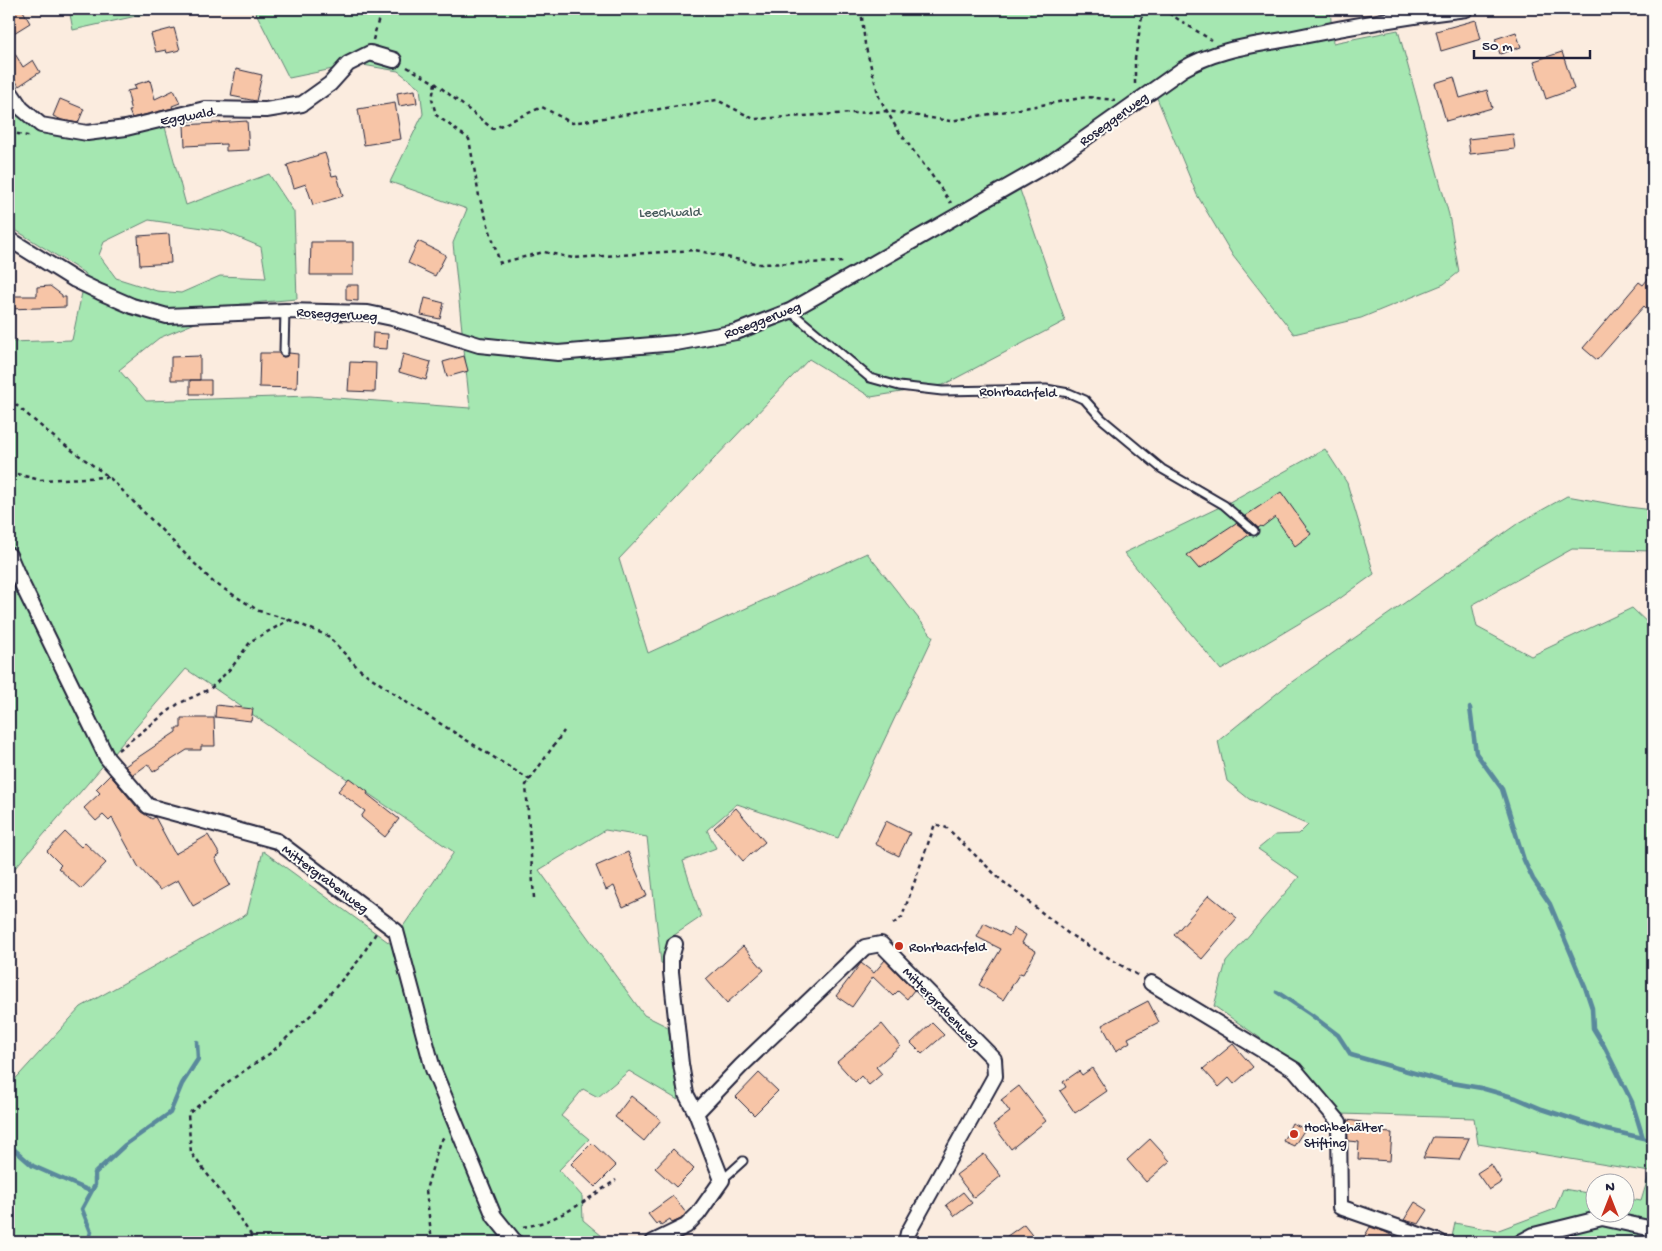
<svg xmlns="http://www.w3.org/2000/svg" width="1662" height="1251" font-family="'Gochi Hand',sans-serif">
<style>
.green{fill:#a5e7b1;stroke:#648476;fill-rule:evenodd}
.lines{fill:none;stroke-linecap:round;stroke-linejoin:round}
.stream{stroke:#5a899c;stroke-width:4.5}
.building{fill:#f7c5a7;stroke:#22223b}
.service-casing{stroke:#22223b;stroke-width:11}
.minor-casing{stroke:#22223b;stroke-width:18}
.path{stroke:#22223b;stroke-width:2.5;stroke-dasharray:4 4;stroke-linecap:butt}
.service{stroke:#fdfcf7;stroke-width:7}
.minor{stroke:#fdfcf7;stroke-width:14}
.poi-dot{fill:#c8321e;stroke:#fdfcf7;stroke-width:2}
.labels{text-anchor:middle;stroke-width:4;stroke-linejoin:round;paint-order:stroke}
.street-label{font-size:14px;fill:#22223b;stroke:#fdfcf7}
.park-label{font-size:14px;fill:#495d5e;stroke:#fdfcf7}
.poi-label{font-size:14px;fill:#22223b;stroke:#fdfcf7;text-anchor:start}
</style>
<rect width="100%" height="100%" fill="#fbecdf"/>
<filter id="ink" filterUnits="userSpaceOnUse"><feTurbulence type="fractalNoise" baseFrequency=".02" numOctaves="2"/><feDisplacementMap in="SourceGraphic" scale="10" xChannelSelector="R" yChannelSelector="G"/><feConvolveMatrix kernelMatrix="1 2 1 2 8 2 1 2 1" color-interpolation-filters="sRGB"/></filter>
<g filter="url(#ink)">
<path class="green" d="M 69,9 L 168,9 L 73,30 Z
M 254,9 L 1330,9 L 1333,43 L 1398,30 L 1449,215 L 1459,272 L 1444,284 L 1361,318 L 1294,334 L 1233,256 L 1197,195 L 1157,98 L 1019,187 L 1065,321 L 943,385 L 871,397 L 809,359 L 619,559 L 648,653 L 867,553 L 933,637 L 838,838 L 737,804 L 707,830 L 716,848 L 683,861 L 701,917 L 670,938 L 669,966 L 661,963 L 647,837 L 605,830 L 539,870 L 644,1015 L 668,1027 L 678,1100 L 629,1071 L 598,1097 L 583,1089 L 561,1116 L 589,1139 L 559,1170 L 582,1196 L 583,1220 L 609,1242 L 9,1242 L 9,1086 L 81,1007 L 247,914 L 263,851 L 391,944 L 454,852 L 186,669 L 9,875 L 9,342 L 72,340 L 86,274 L 9,226 L 9,98 C 19,108 30,123 42,131 C 72,148 132,133 165,127 L 186,205 L 269,174 L 294,212 L 297,299 L 241,304 L 159,338 L 119,370 L 146,401 L 310,396 L 470,408 L 453,243 L 467,209 L 390,182 L 423,114 L 420,88 L 398,71 L 357,64 L 289,78 ZM 149,220 L 223,231 L 261,247 L 266,278 L 220,276 L 181,293 L 157,291 L 116,278 L 99,255 L 104,242 Z
M 1325,449 L 1347,483 L 1374,574 L 1335,602 L 1221,670 L 1124,553 L 1224,505 Z
M 1567,496 L 1628,507 L 1653,510 L 1653,551 L 1572,549 L 1472,605 L 1477,627 L 1531,656 L 1632,608 L 1653,628 L 1653,1242 L 1605,1242 L 1602,1236 L 1568,1242 L 1544,1242 L 1538,1226 L 1504,1242 L 1475,1242 L 1452,1237 L 1455,1223 L 1496,1231 L 1555,1209 L 1563,1189 L 1594,1194 L 1594,1214 L 1624,1214 L 1625,1198 L 1641,1201 L 1650,1172 L 1478,1144 L 1474,1118 L 1340,1114 L 1302,1067 L 1214,1006 L 1226,962 L 1299,877 L 1258,849 L 1275,835 L 1299,834 L 1308,825 L 1249,799 L 1227,781 L 1218,741 L 1286,686 L 1517,524 Z"/>
<g class="lines">
<path class="stream" d="M 1470,708 L 1476,753 L 1502,789 L 1524,860 L 1533,879 L 1550,904 L 1585,987 L 1592,1008 L 1593,1028 L 1604,1046 L 1632,1102 L 1643,1138 L 1653,1142
M 1277,992 L 1310,1014 L 1338,1035 L 1351,1055 L 1446,1082 L 1481,1088 L 1516,1098 L 1542,1109 L 1603,1129 L 1643,1138
M 9,1145 L 33,1166 L 90,1191
M 88,1242 L 91,1232 L 82,1209 L 95,1185 L 95,1173 L 125,1145 L 170,1113 L 182,1084 L 198,1059 L 197,1042"/>
</g>
<path class="building" d="M 9,9 L 22,9 L 30,23 L 9,36 Z
M 1476,20 L 1481,39 L 1441,51 L 1436,31 Z
M 174,28 L 180,50 L 167,53 L 166,50 L 156,52 L 151,34 Z
M 1516,32 L 1521,47 L 1500,54 L 1495,39 Z
M 9,44 L 23,67 L 33,60 L 40,72 L 19,86 L 9,71 Z
M 1562,52 L 1574,89 L 1546,99 L 1534,61 Z
M 236,69 L 262,75 L 256,101 L 231,96 Z
M 1454,77 L 1460,98 L 1487,90 L 1492,108 L 1446,121 L 1435,83 Z
M 150,80 L 155,99 L 174,90 L 180,103 L 172,106 L 173,108 L 132,118 L 129,111 L 131,111 L 129,103 L 130,103 L 127,91 L 136,89 L 134,85 Z
M 415,90 L 417,103 L 399,106 L 397,93 Z
M 60,99 L 84,109 L 78,123 L 62,120 L 53,116 Z
M 395,103 L 401,139 L 364,145 L 358,109 Z
M 247,121 L 249,150 L 226,151 L 226,144 L 185,146 L 184,125 Z
M 1513,134 L 1515,149 L 1470,154 L 1468,139 Z
M 325,153 L 332,176 L 337,175 L 343,196 L 313,205 L 306,184 L 294,188 L 287,165 Z
M 169,234 L 171,263 L 140,265 L 138,236 Z
M 418,241 L 446,255 L 435,276 L 408,263 Z
M 311,242 L 353,242 L 353,275 L 310,275 Z
M 1653,273 L 1653,315 L 1644,306 L 1597,360 L 1583,348 L 1639,282 L 1643,285 Z
M 346,285 L 358,285 L 358,301 L 346,300 Z
M 50,286 L 62,295 L 62,297 L 66,297 L 66,307 L 9,309 L 9,296 L 37,296 L 37,287 Z
M 425,298 L 444,303 L 440,319 L 421,315 Z
M 373,333 L 388,334 L 387,349 L 372,348 Z
M 260,353 L 279,353 L 283,357 L 287,356 L 289,353 L 298,354 L 297,388 L 259,387 Z
M 403,354 L 431,362 L 426,380 L 399,372 Z
M 200,356 L 200,380 L 171,380 L 171,357 Z
M 464,356 L 468,371 L 447,377 L 443,362 Z
M 350,362 L 376,363 L 375,392 L 348,391 Z
M 190,380 L 211,380 L 211,394 L 190,394 Z
M 1281,492 L 1311,534 L 1295,546 L 1275,517 L 1262,527 L 1261,526 L 1258,528 L 1245,516 Z
M 1236,523 L 1250,534 L 1220,556 L 1199,569 L 1187,555 Z
M 216,705 L 253,709 L 251,721 L 215,717 Z
M 181,718 L 214,718 L 215,746 L 201,746 L 201,750 L 187,750 L 153,772 L 148,764 L 133,775 L 125,766 L 176,732 L 176,728 L 181,728 Z
M 110,775 L 141,812 L 152,819 L 155,817 L 175,854 L 208,835 L 220,855 L 215,858 L 230,885 L 193,906 L 178,880 L 160,890 L 138,866 L 112,818 L 109,821 L 103,815 L 96,821 L 84,808 L 100,793 L 96,789 Z
M 349,778 L 368,792 L 367,794 L 399,819 L 385,837 L 361,817 L 365,811 L 338,791 Z
M 736,808 L 765,842 L 743,861 L 714,828 Z
M 886,821 L 910,833 L 899,856 L 875,844 Z
M 65,832 L 81,847 L 85,843 L 106,863 L 81,889 L 58,868 L 61,865 L 47,851 Z
M 628,852 L 647,896 L 623,907 L 614,886 L 606,890 L 596,866 Z
M 1209,895 L 1237,918 L 1202,959 L 1174,935 Z
M 984,923 L 1009,936 L 1014,928 L 1026,935 L 1022,943 L 1036,951 L 1023,974 L 1020,973 L 1003,1000 L 979,985 L 1001,949 L 977,937 Z
M 743,946 L 764,970 L 727,1003 L 706,979 Z
M 885,960 L 914,990 L 907,999 L 898,991 L 893,996 L 873,977 L 852,1007 L 836,996 L 861,963 L 874,973 Z
M 1148,1001 L 1159,1022 L 1128,1038 L 1130,1042 L 1116,1051 L 1102,1025 Z
M 932,1023 L 944,1035 L 922,1054 L 911,1043 Z
M 882,1024 L 900,1046 L 876,1067 L 882,1074 L 869,1085 L 861,1076 L 855,1082 L 837,1062 Z
M 1233,1044 L 1253,1067 L 1234,1084 L 1229,1078 L 1219,1087 L 1203,1069 Z
M 1092,1068 L 1107,1091 L 1075,1113 L 1060,1091 L 1066,1087 L 1063,1082 L 1079,1071 L 1082,1075 Z
M 759,1073 L 778,1091 L 754,1115 L 736,1097 Z
M 1019,1086 L 1046,1121 L 1011,1149 L 993,1125 L 1010,1112 L 1001,1100 Z
M 631,1096 L 661,1120 L 644,1141 L 615,1117 Z
M 1347,1120 L 1362,1122 L 1362,1131 L 1392,1133 L 1390,1161 L 1358,1159 L 1359,1142 L 1348,1141 Z
M 1292,1123 L 1305,1129 L 1294,1146 L 1283,1141 Z
M 1433,1137 L 1469,1138 L 1459,1160 L 1423,1158 Z
M 1150,1139 L 1170,1161 L 1146,1182 L 1127,1160 Z
M 592,1143 L 616,1166 L 595,1187 L 571,1164 Z
M 673,1149 L 694,1169 L 676,1187 L 655,1168 Z
M 984,1154 L 1001,1176 L 974,1198 L 956,1175 Z
M 1491,1164 L 1502,1182 L 1489,1190 L 1477,1173 Z
M 963,1192 L 972,1203 L 955,1216 L 946,1205 Z
M 673,1196 L 686,1213 L 681,1219 L 672,1223 L 670,1219 L 661,1225 L 659,1222 L 656,1224 L 648,1214 Z
M 1415,1202 L 1428,1210 L 1419,1224 L 1404,1220 Z
M 1024,1224 L 1038,1242 L 999,1242 Z
M 1370,1227 L 1385,1232 L 1404,1242 L 1361,1242 Z"/>
<g class="lines">
<g class="service-casing">
<path id="service" d="M 790,311 L 870,378 L 899,386 L 942,391 L 1046,389 L 1069,393 L 1085,400 L 1102,419 L 1162,469 L 1224,505 L 1254,531
M 284,352 L 285,311
M 722,1180 L 743,1161"/>
</g>
<g class="minor-casing">
<path id="minor" d="M 9,90 L 21,108 L 41,125 L 87,133 L 126,128 L 205,109 L 266,110 L 302,104 L 330,84 L 348,64 L 370,53 L 394,60
M 9,239 L 75,280 L 100,292 L 132,306 L 167,316 L 285,311 L 368,313 L 392,318 L 479,345 L 558,353 L 676,343 L 736,332 L 790,311 L 1053,161 L 1183,69 C 1219,48 1253,46 1293,38 C 1350,26 1408,16 1466,9
M 9,555 L 18,576 L 107,758 L 148,806 L 277,841 L 396,931 L 433,1069 L 494,1216 L 515,1242
M 675,944 L 671,958 L 671,972 L 681,1064 L 686,1094 L 696,1113
M 1151,983 L 1295,1070 L 1329,1110 L 1339,1122 L 1340,1207 L 1440,1242
M 653,1242 L 686,1226 L 698,1214 L 722,1180 L 696,1113 L 741,1066 L 865,947 L 881,944 L 994,1059 L 995,1076 L 908,1233 L 906,1242
M 1521,1242 L 1534,1235 L 1602,1218 L 1653,1229"/>
</g>
<path class="path" d="M 147,9 L 148,15
M 861,9 L 865,44 L 879,97 L 897,129 L 930,173 L 951,203
M 1162,9 L 1211,40
M 1336,9 L 1336,15
M 373,40 L 380,14 L 384,9
M 407,67 L 435,83 L 432,99 L 436,115 L 469,139 L 479,196 L 500,263 L 544,252 L 573,258 L 695,250 L 758,264 L 844,262
M 435,83 L 493,129 L 542,107 L 572,123 L 717,100 L 754,119 L 887,111 L 950,121 L 1087,97 L 1115,100
M 1135,84 L 1135,59 L 1143,9
M 9,132 L 32,137
M 9,399 L 55,438 L 109,477 L 213,582 L 259,611 L 290,620 L 328,636 L 359,669 L 409,704 L 530,780
M 9,472 L 40,480 L 108,477
M 118,750 L 178,704 L 210,689 L 232,667 L 251,641 L 289,620
M 534,898 L 526,785 L 564,731
M 893,924 L 902,917 L 935,824 L 947,828 L 1001,880 L 1069,934 L 1139,976
M 523,1227 C 558,1222 588,1199 616,1180
M 256,1242 L 224,1196 L 191,1153 L 188,1114 L 228,1082 L 272,1052 L 315,1011 L 359,960 L 376,933
M 432,1242 L 426,1190 L 439,1144 L 445,1135"/>
<use href="#service" class="service"/>
<use href="#minor" class="minor"/>
</g>
</g>
<g class="poi-dot">
<circle cx="899" cy="946" r="5"/>
<circle cx="1294" cy="1134" r="5"/>
</g>
<g class="labels">
<g class="street-label">
<text transform="translate(187 115) rotate(-10)" y="5">Eggwald</text>
<text transform="translate(1113 118) rotate(-36)" y="5">Roseggerweg</text>
<text transform="translate(337 313) rotate(3)" y="5">Roseggerweg</text>
<text transform="translate(762 319) rotate(-21)" y="5">Roseggerweg</text>
<text transform="translate(1018 391) rotate(1)" y="5">Rohrbachfeld</text>
<text transform="translate(326 878) rotate(37)" y="5">Mittergrabenweg</text>
<text transform="translate(942 1006) rotate(46)" y="5">Mittergrabenweg</text>
</g>
<g class="park-label">
<text x="670" y="216">Leechwald</text>
</g>
<g class="poi-label">
<text x="909" y="951">Rohrbachfeld</text>
<text x="1304" y="1131">Hochbehälter<tspan x="1304" dy="16">Stifting</tspan></text>
</g>
</g>
<rect width="1662" height="1251" fill="none" stroke="#fdfcf7" stroke-width="30"/>
<rect x="15" y="15" width="1632" height="1221" fill="none" stroke="#22223b" stroke-width="2" filter="url(#ink)"/>
<g transform="translate(1610 1198)"><circle r="24" fill="#fdfcf7" stroke="#a5a5ac"/>
<path d="M0-4L9 19L0 12L-9 19Z" fill="#c8321e"/>
<text y="-8" font-size="14" font-weight="bold" text-anchor="middle" fill="#22223b">N</text>
</g>
<path d="M1474 50v8h116v-8" fill="none" stroke="#22223b" stroke-width="2.5"/>
<text x="1482" y="50" font-size="15" fill="#22223b" stroke="#fdfcf7" stroke-width="4" paint-order="stroke">50 m</text>
</svg>
